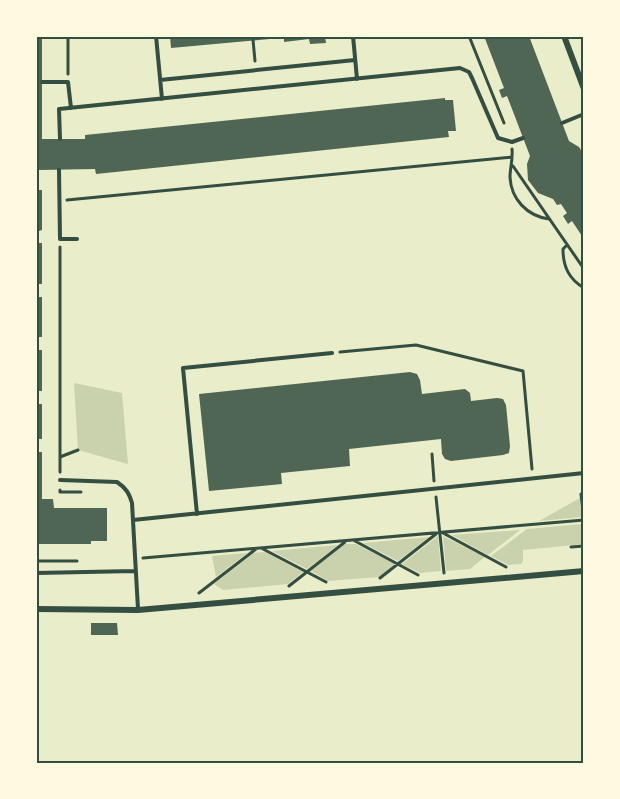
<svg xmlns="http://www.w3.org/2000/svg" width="620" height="799" font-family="Montserrat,sans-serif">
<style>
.green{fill:#cad2ad}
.building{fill:#4f6655}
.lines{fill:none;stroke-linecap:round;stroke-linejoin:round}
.path{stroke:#344e41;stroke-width:3}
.service{stroke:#344e41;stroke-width:4}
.minor{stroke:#344e41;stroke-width:6}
.neatline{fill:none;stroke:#344e41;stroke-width:2}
</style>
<rect width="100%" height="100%" fill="#e9edc9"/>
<path class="green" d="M 74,383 L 122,393 L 128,464 L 78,450 Z
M 580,498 L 582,517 L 539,521 Z
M 582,524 L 584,544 L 523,550 L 523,561 L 521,564 L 508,565 L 491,556 L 527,529 Z
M 520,530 L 488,555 L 452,535 Z
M 438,536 L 441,571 L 420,573 L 402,564 Z
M 443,536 L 485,557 L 470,569 L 446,571 Z
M 429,537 L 398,561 L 363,543 Z
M 345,544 L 356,544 L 395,564 L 379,577 L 328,581 L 311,571 Z
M 338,545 L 307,569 L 272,551 Z
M 265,552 L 303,572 L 288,584 L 223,590 L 214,584 L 254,553 Z
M 247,553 L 216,577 L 212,556 Z"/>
<path class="building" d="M 36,36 L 42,36 L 42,139 L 85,139 L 85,135 L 445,98 L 445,100 L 453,100 L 456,131 L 448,131 L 449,137 L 96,174 L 95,169 L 39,170 L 39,190 L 42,190 L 42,230 L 39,231 L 39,243 L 42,243 L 42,284 L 38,284 L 39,297 L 42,297 L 42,337 L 38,337 L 38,350 L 42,350 L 42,391 L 39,391 L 38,404 L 42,404 L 42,439 L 38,439 L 38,452 L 42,452 L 42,499 L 53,499 L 54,508 L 107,508 L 107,541 L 91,541 L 91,544 L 36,544 Z
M 170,36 L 280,36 L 280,38 L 171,48 Z
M 284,36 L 325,36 L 326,43 L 310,44 L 309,39 L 284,42 Z
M 484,36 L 529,36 L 569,141 L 579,147 L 584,155 L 584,239 L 572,221 L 568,224 L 563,216 L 567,213 L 561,204 L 557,205 L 553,199 L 538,193 L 528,180 L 527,164 L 530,156 L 507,96 L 502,98 L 499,90 L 504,88 Z
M 410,372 L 417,374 L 420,380 L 422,394 L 465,389 L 470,393 L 471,401 L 497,398 L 503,399 L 506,405 L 510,446 L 509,453 L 503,455 L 451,461 L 445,459 L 442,454 L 441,439 L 349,449 L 350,466 L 281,473 L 282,484 L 209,491 L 199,394 Z
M 91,623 L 117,623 L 118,635 L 91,635 Z"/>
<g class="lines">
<path class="path" d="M 469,36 L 504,123
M 253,40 L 255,61
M 68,74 L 68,36
M 512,149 C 513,160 510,168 510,177 C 511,199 527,216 549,219
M 513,166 L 584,269
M 67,200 L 512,157
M 566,246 L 563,249 C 563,267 569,279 584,288
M 60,247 L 60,472
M 340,352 L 416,345 L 523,371 L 532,469
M 432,454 L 434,481
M 60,457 L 78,450
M 60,490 L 60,492 L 81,492
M 581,494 L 584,519
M 436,497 L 444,573
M 443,533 L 506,567
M 355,541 L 418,575
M 571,547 L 584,546
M 263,549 L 326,582
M 143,558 L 584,520
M 36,561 L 77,561
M 380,578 L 436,534
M 289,586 L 345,542
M 199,593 L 256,549"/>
<path class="service" d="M 156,36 L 162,99
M 353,36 L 357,79
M 160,80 L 355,60
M 42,82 L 68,82 L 71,108
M 562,123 L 584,114
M 60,139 L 59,109 L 460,68 L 469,72 L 472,78 L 498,138 L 512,142 L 523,138
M 59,170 L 60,239 L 77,239
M 60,480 L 117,482 C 126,488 129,493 132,503 L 138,609
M 197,514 L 183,368 L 332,353
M 133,520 L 584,473
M 36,573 L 135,571"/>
<path class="minor" d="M 564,36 L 584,89
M 36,609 L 138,610 L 584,571"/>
</g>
<rect width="620" height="799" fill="none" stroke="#fefae0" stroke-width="75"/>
<rect x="38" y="38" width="544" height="724" class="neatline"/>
</svg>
